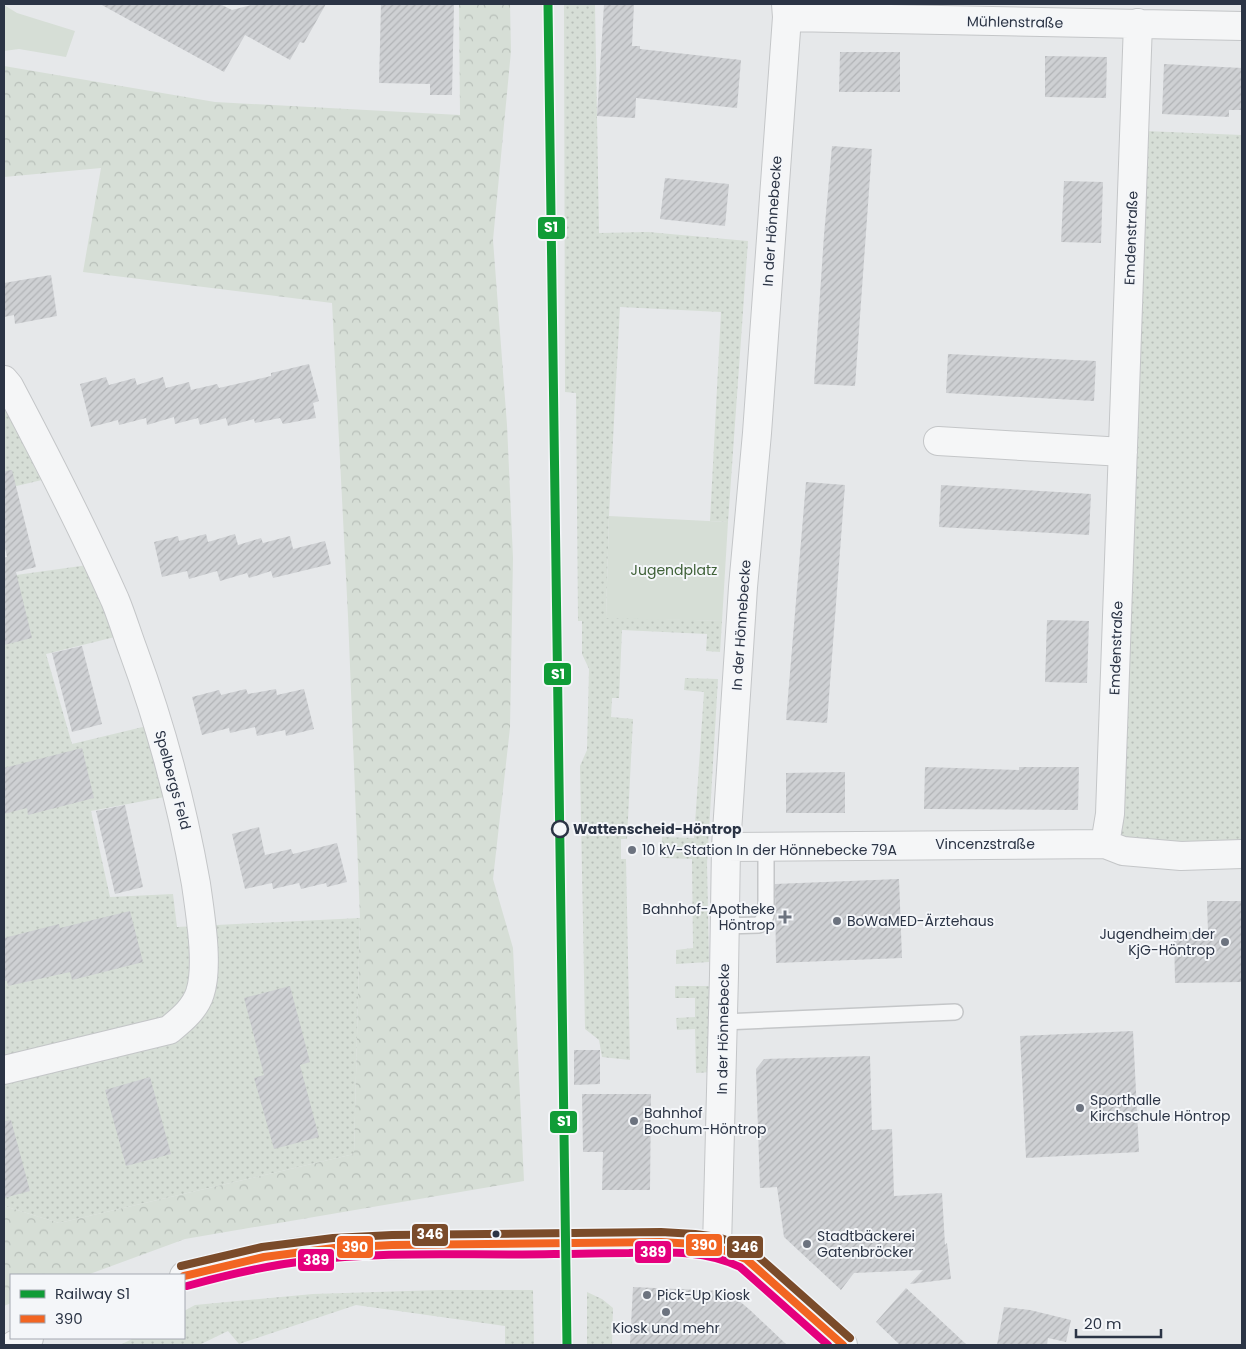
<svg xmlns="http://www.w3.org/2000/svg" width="1246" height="1349" font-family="Poppins,sans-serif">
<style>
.grass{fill:url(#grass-dots)}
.forest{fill:url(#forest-crowns)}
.park{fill:#d6ded6}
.building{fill:url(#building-hatch)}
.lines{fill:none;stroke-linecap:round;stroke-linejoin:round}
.service-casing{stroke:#c4c6c8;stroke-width:18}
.minor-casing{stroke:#c4c6c8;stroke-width:30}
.tertiary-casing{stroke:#c4c6c8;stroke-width:30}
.service{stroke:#f5f6f7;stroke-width:15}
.minor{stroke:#f5f6f7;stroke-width:28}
.tertiary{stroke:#f5f6f7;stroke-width:28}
.bus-1-casing{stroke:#f4f6f9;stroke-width:11}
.bus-2-casing{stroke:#f4f6f9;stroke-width:11}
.bus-3-casing{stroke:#f4f6f9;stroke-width:11}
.bus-1{stroke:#f26522;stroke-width:8}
.bus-2{stroke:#e5007d;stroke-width:8}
.bus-3{stroke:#7a4b2a;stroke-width:8}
.rail-1-casing{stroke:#f4f6f9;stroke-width:12}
.rail-1{stroke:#109c37;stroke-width:9}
.stop-dot{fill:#f4f6f9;stroke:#2b3445;stroke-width:2.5}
.poi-dot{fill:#6c737f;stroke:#f4f6f9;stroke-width:2}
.bus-dot{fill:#2b3445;stroke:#f4f6f9;stroke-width:2}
.labels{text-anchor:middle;stroke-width:4;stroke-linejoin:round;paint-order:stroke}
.street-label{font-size:14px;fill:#2b3445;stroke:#f4f6f9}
.park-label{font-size:14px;fill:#3f6138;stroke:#f4f6f9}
.stop-label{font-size:14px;font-weight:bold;fill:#2b3445;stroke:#f4f6f9;text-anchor:start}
.poi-label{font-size:14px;fill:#2b3445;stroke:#f4f6f9;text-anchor:start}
.line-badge{stroke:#f4f6f9;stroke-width:2}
.badge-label{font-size:14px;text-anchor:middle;font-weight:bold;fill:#fff}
</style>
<defs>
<pattern id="grass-dots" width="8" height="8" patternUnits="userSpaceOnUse" patternTransform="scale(1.25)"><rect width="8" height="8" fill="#d6ded6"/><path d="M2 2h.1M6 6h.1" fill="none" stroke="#b8bfb9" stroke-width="1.8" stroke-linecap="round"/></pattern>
<pattern id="forest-crowns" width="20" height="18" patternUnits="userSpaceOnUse" patternTransform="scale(1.25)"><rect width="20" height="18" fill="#d6ded6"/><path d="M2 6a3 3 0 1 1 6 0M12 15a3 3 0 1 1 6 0" fill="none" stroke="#b8bfb9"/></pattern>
<pattern id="building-hatch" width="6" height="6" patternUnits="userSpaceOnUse" patternTransform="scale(1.25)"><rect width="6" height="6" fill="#ced0d3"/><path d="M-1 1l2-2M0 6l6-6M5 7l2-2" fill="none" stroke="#b1b3b6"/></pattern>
</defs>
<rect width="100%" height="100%" fill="#e6e8ea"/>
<path class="grass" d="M 564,4 L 595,4 L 599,233 L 648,232 L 748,241 L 728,522 L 710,521 L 721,312 L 620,307 L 609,516 L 606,617 L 722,621 L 720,652 L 706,651 L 707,634 L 622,630 L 619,698 L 612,698 L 611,717 L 633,719 L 627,839 L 621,839 L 621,859 L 626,859 L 630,1060 L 602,1057 L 599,1040 L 585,1029 L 580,766 L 587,750 L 589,669 L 582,654 L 582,621 L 578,621 L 576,393 L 565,392 Z
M 1145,131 L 1242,135 L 1242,843 L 1117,841 Z
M 4,406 L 46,479 L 4,489 Z
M 4,556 L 9,576 L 88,565 L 119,636 L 46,654 L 72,744 L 151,725 L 170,796 L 91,811 L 110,897 L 173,894 L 177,927 L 360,918 L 354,1154 L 59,1223 L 4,1206 Z
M 685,678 L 718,679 L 707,864 L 709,962 L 676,964 L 676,950 L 693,948 L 692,859 L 662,858 L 662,837 L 694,838 L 704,692 L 684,690 Z
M 675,986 L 710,986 L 711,1072 L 696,1073 L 695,1029 L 677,1030 L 676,1018 L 695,1017 L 695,998 L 675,998 Z
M 440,1290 L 533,1290 L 534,1345 L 505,1345 L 505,1326 L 356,1305 L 239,1344 L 228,1331 L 199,1345 L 120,1345 L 134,1338 L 184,1338 L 184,1311 L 195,1305 L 313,1294 Z
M 587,1292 L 602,1299 L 613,1308 L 612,1345 L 587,1345 Z"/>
<path class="forest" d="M 459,4 L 510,4 L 511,51 L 493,240 L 507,425 L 513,558 L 510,728 L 493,879 L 513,948 L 524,1181 L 185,1239 L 87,1275 L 11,1275 L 11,1303 L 4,1306 L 4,1206 L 59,1223 L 354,1154 L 360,918 L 348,616 L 332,303 L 83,272 L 101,168 L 4,177 L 4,66 L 215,102 L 460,115 Z"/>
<path class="park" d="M 4,5 L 17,13 L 75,31 L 66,57 L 19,49 L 4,51 Z
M 609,516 L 728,522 L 722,621 L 606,618 Z"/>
<path class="building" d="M 100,4 L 220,4 L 232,10 L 255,4 L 326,4 L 304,43 L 300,42 L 290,60 L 245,35 L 224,72 Z
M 381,4 L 454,4 L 452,95 L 430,95 L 430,84 L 379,83 Z
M 604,4 L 634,4 L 632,46 L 640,46 L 640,49 L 741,60 L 737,108 L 636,98 L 635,118 L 597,116 Z
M 840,52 L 900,52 L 900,92 L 839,92 Z
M 1045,56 L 1107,57 L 1106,98 L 1045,97 Z
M 1164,64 L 1242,68 L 1242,110 L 1229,110 L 1229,117 L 1162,114 Z
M 832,146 L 872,149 L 855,386 L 814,384 L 824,235 Z
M 665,178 L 729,184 L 725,226 L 660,219 Z
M 1064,181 L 1103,182 L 1101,243 L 1061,242 Z
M 51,275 L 57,316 L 15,324 L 14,315 L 4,317 L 4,283 Z
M 948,354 L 1096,361 L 1094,401 L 946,393 Z
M 309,364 L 319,401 L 313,403 L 316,418 L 283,424 L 280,418 L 255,423 L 254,419 L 228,426 L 226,418 L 200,425 L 198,418 L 175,424 L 174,417 L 147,425 L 146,418 L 119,425 L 118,420 L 91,427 L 80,384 L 106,377 L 109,385 L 135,378 L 137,385 L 163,377 L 166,388 L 189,382 L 191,390 L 217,384 L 219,388 L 271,376 L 271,373 Z
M 12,470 L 36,567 L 16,572 L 32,638 L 4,645 L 4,558 L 7,557 L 4,543 L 4,471 Z
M 806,482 L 845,485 L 827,723 L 786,720 Z
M 941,485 L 1091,494 L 1089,535 L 939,527 Z
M 206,534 L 208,542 L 235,534 L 238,545 L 261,538 L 263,543 L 290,536 L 293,549 L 325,541 L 331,564 L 273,578 L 271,571 L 249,578 L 247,573 L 220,581 L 217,571 L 189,579 L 187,571 L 162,577 L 154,542 L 178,536 L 179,541 Z
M 1047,620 L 1089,621 L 1087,683 L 1045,682 Z
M 82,646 L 102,724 L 72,732 L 52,653 Z
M 246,689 L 248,694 L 276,689 L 277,695 L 304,689 L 314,729 L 286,736 L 285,730 L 257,736 L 255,727 L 230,733 L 229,728 L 202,735 L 192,697 L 219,690 L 221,695 Z
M 82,748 L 94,798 L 28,815 L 27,808 L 4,814 L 4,768 Z
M 925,767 L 1019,770 L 1019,767 L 1079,767 L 1078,810 L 924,809 Z
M 845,772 L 845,813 L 786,813 L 786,773 Z
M 125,805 L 143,887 L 115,894 L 96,811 Z
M 259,827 L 265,855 L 291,849 L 293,854 L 337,843 L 347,882 L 327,887 L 326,883 L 301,889 L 299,883 L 273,889 L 272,883 L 245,889 L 232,834 Z
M 899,879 L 902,958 L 776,963 L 775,884 Z
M 1207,901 L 1242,901 L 1242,982 L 1175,983 L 1174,932 L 1208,932 Z
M 130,911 L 143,962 L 72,980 L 70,972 L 8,986 L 7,981 L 4,981 L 4,938 L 59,924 L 60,928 Z
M 290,986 L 310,1062 L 300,1065 L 319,1137 L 274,1149 L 254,1078 L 264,1075 L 244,998 Z
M 1133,1031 L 1139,1152 L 1026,1158 L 1020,1036 Z
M 574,1050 L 600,1050 L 600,1084 L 574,1085 Z
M 870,1056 L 872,1130 L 892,1129 L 894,1196 L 942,1193 L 945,1245 L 947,1243 L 951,1279 L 910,1284 L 923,1270 L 854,1273 L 841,1290 L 784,1237 L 777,1187 L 760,1188 L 756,1069 L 764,1059 Z
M 150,1077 L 171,1154 L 126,1166 L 105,1090 Z
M 582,1094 L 651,1094 L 650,1190 L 602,1190 L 603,1152 L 583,1152 Z
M 11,1120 L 30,1191 L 4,1198 L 4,1121 Z
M 633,1287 L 722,1291 L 731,1294 L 750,1310 L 787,1345 L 630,1344 Z
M 906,1288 L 967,1345 L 900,1345 L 876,1322 Z
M 1004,1307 L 1030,1310 L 1071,1320 L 1066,1342 L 1048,1338 L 1047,1345 L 997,1345 Z"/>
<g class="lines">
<g class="service-casing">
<path id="service" d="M 725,926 L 759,925 L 766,916 L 766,846
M 723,1022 L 955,1012"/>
</g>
<g class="minor-casing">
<path id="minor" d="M 787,17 L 1242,26
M 4,380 L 9,386 C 46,456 83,528 115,600 C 122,617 127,634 133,650 C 161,726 182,804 196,884 C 200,913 209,966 200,993 C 195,1009 181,1020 169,1030 L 4,1070
M 938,441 L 1123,452
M 1105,844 L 1110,814 L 1138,23
M 726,847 L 1105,844 L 1123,851 L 1181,856 L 1242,854
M 717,1247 L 724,975 L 726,847 L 743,587 L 757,433 L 787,17 L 786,4"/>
</g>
<g class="tertiary-casing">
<path id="tertiary" d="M 184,1276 C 214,1268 245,1260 276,1255 C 352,1242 432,1245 508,1245 C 559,1244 610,1243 661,1242 C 690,1243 721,1244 746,1259 L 843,1345
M 14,1345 L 29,1338"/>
</g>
<use href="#service" class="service"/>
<use href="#minor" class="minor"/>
<use href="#tertiary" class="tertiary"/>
<g class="bus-1-casing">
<path id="bus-1" d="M 184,1276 L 264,1257 L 334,1248 L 392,1245 L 661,1242 L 694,1244 L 716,1247 L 746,1259 L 843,1345"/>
</g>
<g class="bus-2-casing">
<path id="bus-2" d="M 187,1286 C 226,1275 265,1266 305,1261 C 387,1250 471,1256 554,1254 C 579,1254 604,1253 629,1253 C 667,1252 706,1250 740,1267 L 828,1345"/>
</g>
<g class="bus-3-casing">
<path id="bus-3" d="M 181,1266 L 262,1247 L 333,1238 L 392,1235 L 661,1232 L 695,1234 L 718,1237 L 740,1245 L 751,1250 L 850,1338"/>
</g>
<use href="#bus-1" class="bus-1"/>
<use href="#bus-2" class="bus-2"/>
<use href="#bus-3" class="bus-3"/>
<g class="rail-1-casing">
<path id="rail-1" d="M 548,4 L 567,1345"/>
</g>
<use href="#rail-1" class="rail-1"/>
</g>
<circle class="stop-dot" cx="560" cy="829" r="8"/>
<g class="poi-dot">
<circle cx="632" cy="850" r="5"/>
<path d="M782.5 909.5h5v5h5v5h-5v5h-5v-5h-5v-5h5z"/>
<circle cx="837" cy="921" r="5"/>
<circle cx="1225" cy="942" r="5"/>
<circle cx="1080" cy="1108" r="5"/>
<circle cx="634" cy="1121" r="5"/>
<circle cx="807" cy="1244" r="5"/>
<circle cx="647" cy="1295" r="5"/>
<circle cx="666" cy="1312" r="5"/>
</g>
<circle class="bus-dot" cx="496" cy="1234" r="4.5"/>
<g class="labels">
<g class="street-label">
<text transform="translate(1015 22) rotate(1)" y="5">Mühlenstraße</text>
<text transform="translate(772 221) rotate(-86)" y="5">In der Hönnebecke</text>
<text transform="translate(1131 238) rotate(-88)" y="5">Emdenstraße</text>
<text transform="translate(741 625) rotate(-86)" y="5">In der Hönnebecke</text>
<text transform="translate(1116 648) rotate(-88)" y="5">Emdenstraße</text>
<text transform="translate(173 780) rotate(75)" y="5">Spelbergs Feld</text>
<text x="985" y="849">Vincenzstraße</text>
<text transform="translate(723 1029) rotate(-89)" y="5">In der Hönnebecke</text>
</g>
<g class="park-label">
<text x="674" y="575">Jugendplatz</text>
</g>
<g class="stop-label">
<text x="573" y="834">Wattenscheid-Höntrop</text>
</g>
<g class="poi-label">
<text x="642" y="855">10 kV-Station In der Hönnebecke 79A</text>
<text x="775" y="914" text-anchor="end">Bahnhof-Apotheke<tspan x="775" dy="16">Höntrop</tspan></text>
<text x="847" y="926">BoWaMED-Ärztehaus</text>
<text x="1215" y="939" text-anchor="end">Jugendheim der<tspan x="1215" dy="16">KjG-Höntrop</tspan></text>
<text x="1090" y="1105">Sporthalle<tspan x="1090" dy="16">Kirchschule Höntrop</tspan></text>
<text x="644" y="1118">Bahnhof<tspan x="644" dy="16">Bochum-Höntrop</tspan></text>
<text x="817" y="1241">Stadtbäckerei<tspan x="817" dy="16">Gatenbröcker</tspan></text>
<text x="657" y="1300">Pick-Up Kiosk</text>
<text x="666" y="1333" text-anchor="middle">Kiosk und mehr</text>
</g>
</g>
<g class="line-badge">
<rect x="537" y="216" width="29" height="24" rx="5" fill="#109c37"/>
<rect x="543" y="662" width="29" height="24" rx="5" fill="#109c37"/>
<rect x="549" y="1110" width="29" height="24" rx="5" fill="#109c37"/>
<rect x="411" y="1223" width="38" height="24" rx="5" fill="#7a4b2a"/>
<rect x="685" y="1233" width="38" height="24" rx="5" fill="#f26522"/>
<rect x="336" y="1235" width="38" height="24" rx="5" fill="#f26522"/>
<rect x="726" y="1235" width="38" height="24" rx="5" fill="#7a4b2a"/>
<rect x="634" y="1240" width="38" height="24" rx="5" fill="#e5007d"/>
<rect x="297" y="1248" width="38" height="24" rx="5" fill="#e5007d"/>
</g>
<g class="badge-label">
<text x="551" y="232">S1</text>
<text x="558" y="679">S1</text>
<text x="564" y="1126">S1</text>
<text x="430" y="1239">346</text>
<text x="704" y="1250">390</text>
<text x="355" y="1252">390</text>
<text x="745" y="1252">346</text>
<text x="653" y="1257">389</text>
<text x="316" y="1265">389</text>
</g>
<rect width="1246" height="1349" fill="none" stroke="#2b3445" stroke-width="10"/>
<rect x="10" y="1274" width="175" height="65" fill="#f4f6f9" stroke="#a4a8b1"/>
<rect x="20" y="1290" width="25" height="8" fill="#109c37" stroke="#a4a8b1"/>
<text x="55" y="1299" font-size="15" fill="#2b3445">Railway S1</text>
<rect x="20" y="1315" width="25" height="8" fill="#f26522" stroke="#a4a8b1"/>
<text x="55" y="1324" font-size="15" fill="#2b3445">390</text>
<path d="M1076 1329v8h85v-8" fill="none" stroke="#2b3445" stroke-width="2.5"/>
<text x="1084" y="1329" font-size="15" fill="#2b3445" stroke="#f4f6f9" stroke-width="4" paint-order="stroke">20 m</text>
</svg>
